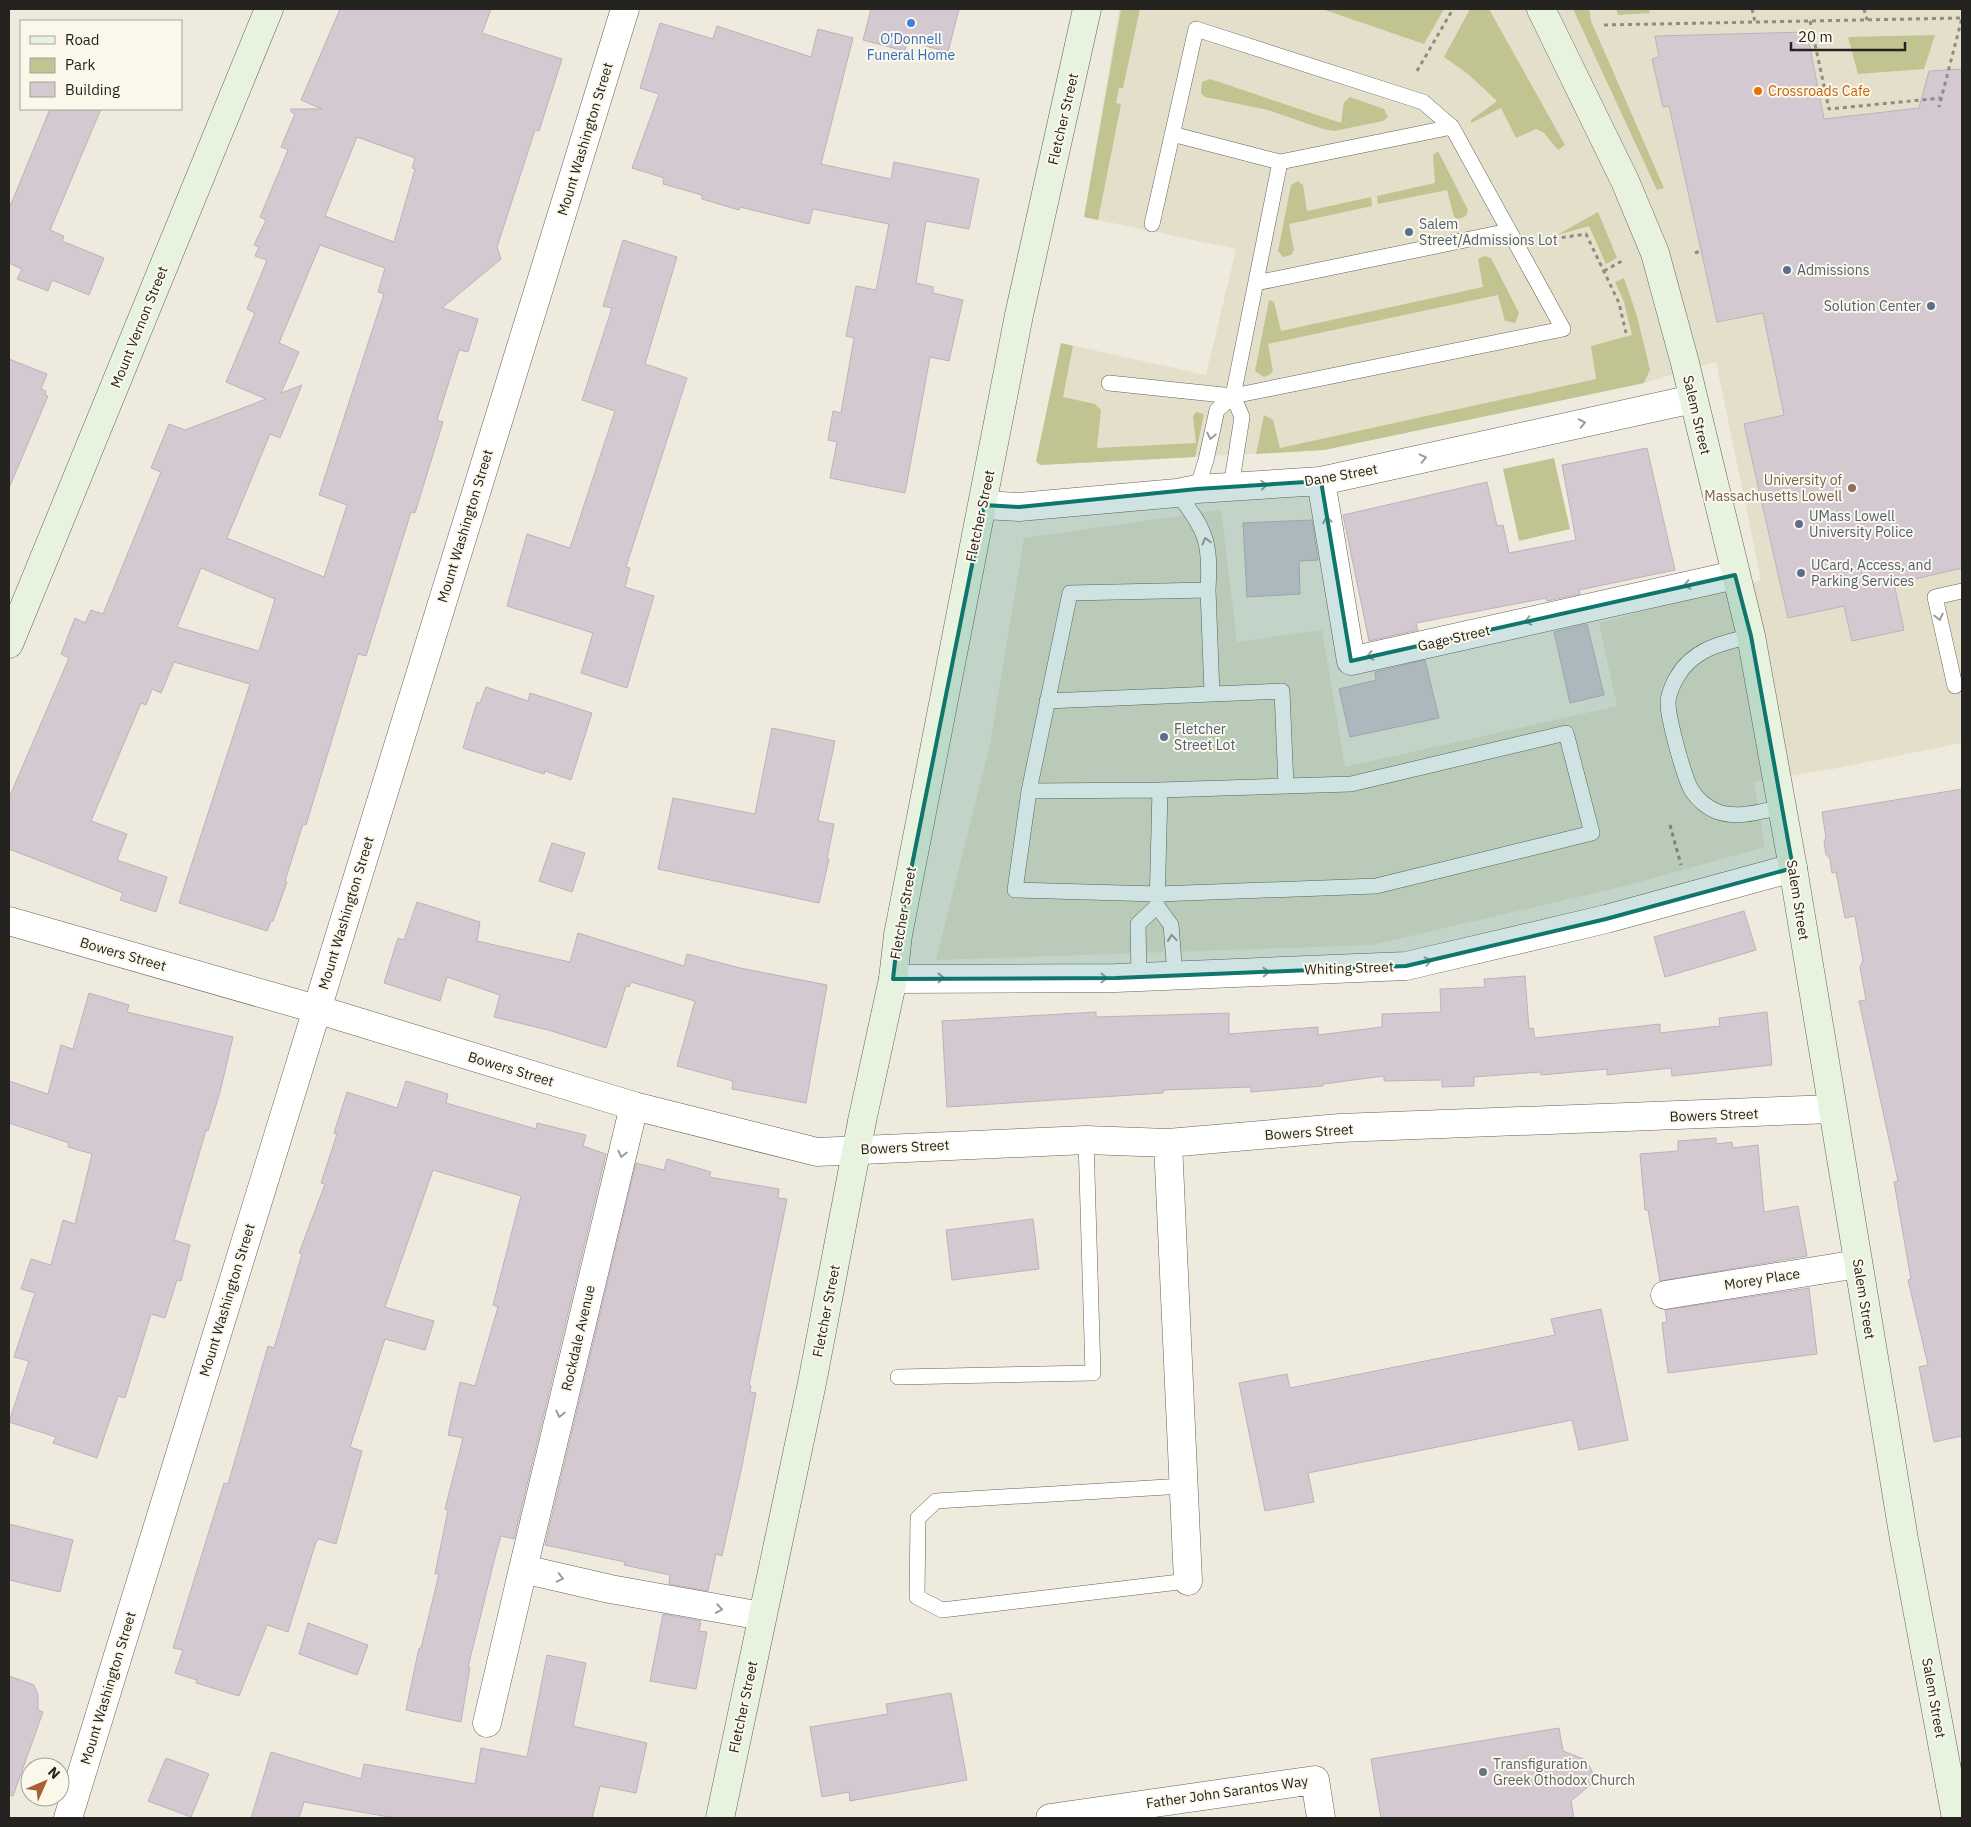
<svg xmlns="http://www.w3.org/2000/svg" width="1971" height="1827" font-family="'IBM Plex Sans',sans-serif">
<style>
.built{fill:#e4dfcb}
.green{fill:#c1c390}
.building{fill:#d4c8d1;stroke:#bdb2ba;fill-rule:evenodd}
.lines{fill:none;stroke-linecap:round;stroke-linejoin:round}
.lane-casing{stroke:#646257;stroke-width:16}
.street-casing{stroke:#646257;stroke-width:29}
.secondary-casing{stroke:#646257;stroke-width:29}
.path{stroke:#8e8c83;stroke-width:3;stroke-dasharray:4 4;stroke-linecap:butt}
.lane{stroke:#fff;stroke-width:15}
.street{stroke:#fff;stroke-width:28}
.secondary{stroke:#e7f3df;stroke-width:28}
.oneway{stroke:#9c9c9a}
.marked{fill:#0f766e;fill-opacity:0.2;stroke:#0f766e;stroke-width:4;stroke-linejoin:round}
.shop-dot{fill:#3f7fe0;stroke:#fbf8eb;stroke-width:2}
.food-dot{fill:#e8710a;stroke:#fbf8eb;stroke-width:2}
.service-dot{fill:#5c6f8a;stroke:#fbf8eb;stroke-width:2}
.education-dot{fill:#8d6e63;stroke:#fbf8eb;stroke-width:2}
.worship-dot{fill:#6b7280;stroke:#fbf8eb;stroke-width:2}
.labels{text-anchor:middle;stroke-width:4;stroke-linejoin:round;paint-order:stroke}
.shop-label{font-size:14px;fill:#366cbe;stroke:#fbf8eb}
.food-label{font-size:14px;fill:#c56008;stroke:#fbf8eb;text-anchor:start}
.street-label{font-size:14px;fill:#24231f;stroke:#fbf8eb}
.service-label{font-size:14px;fill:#4e5e75;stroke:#fbf8eb;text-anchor:start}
.education-label{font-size:14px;fill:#785e54;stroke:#fbf8eb;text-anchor:end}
.worship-label{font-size:14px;fill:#5b616d;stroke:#fbf8eb;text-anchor:start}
</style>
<rect width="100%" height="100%" fill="#eeebde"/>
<path class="built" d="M 1119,9 L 1962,9 L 1962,743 L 1833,769 L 1754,782 L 1765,847 L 1625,886 L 1372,945 L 936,960 L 990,745 L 1024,538 L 1221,510 L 1237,642 L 1322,630 L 1345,767 L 1617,706 L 1599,623 L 1761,580 L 1716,362 L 1644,383 L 1324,450 L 1040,465 L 1036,461 L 1061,343 L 1206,375 L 1236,249 L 1084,217 Z"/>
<path class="green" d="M 1121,9 L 1140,9 L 1123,88 L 1119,88 L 1116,103 L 1121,104 L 1098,220 L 1084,217 Z
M 1322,9 L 1444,9 L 1424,44 Z
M 1470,9 L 1489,9 L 1565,145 L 1558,150 L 1544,133 L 1536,129 L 1516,138 L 1501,108 L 1471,123 L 1471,120 L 1497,101 L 1468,74 L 1444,57 Z
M 1573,9 L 1589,9 L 1591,21 L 1664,188 L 1657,190 Z
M 1616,9 L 1649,9 L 1650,13 L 1618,15 Z
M 1935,35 L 1924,69 L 1858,74 L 1848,37 Z
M 1210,79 L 1341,123 L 1344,102 L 1350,97 L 1384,109 L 1388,117 L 1383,121 L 1334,131 L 1323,129 L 1268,110 L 1205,97 L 1201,93 L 1202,82 Z
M 1438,151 L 1468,210 L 1466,216 L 1459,219 L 1454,217 L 1447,190 L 1378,204 L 1377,196 L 1435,183 L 1433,155 Z
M 1298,181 L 1303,185 L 1307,211 L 1371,197 L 1372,206 L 1289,224 L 1294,250 L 1291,255 L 1283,257 L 1278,251 L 1291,185 Z
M 1598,212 L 1617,258 L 1606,264 L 1589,226 L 1557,235 Z
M 1484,256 L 1491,258 L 1519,313 L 1515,323 L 1505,321 L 1498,295 L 1268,344 L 1273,371 L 1269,375 L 1264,377 L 1255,371 L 1269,300 L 1274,302 L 1281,331 L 1483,287 L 1478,259 Z
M 1624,278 L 1637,316 L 1650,370 L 1644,383 L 1324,450 L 1256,454 L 1264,415 L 1273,420 L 1280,448 L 1596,379 L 1591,346 L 1632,335 L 1624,302 L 1615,282 Z
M 1061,343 L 1073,346 L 1063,397 L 1095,404 L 1101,410 L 1097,448 L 1196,443 L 1193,417 L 1196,412 L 1204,414 L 1195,457 L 1040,465 L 1036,461 Z
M 1554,458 L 1570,529 L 1519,541 L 1503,469 Z"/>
<path class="building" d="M 340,9 L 491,9 L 482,33 L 562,59 L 539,131 L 535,130 L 497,247 L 501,259 L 442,308 L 478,319 L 468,352 L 459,350 L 437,420 L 443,422 L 415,513 L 411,512 L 366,656 L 358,654 L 306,825 L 303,824 L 285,881 L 287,882 L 273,921 L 271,921 L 267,931 L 179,903 L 250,684 L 174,662 L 161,693 L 152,689 L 146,705 L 141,703 L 91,821 L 127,834 L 117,860 L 167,877 L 156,912 L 120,900 L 123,893 L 9,849 L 9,798 L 69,658 L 61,654 L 75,618 L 85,623 L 91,610 L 103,614 L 161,472 L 151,468 L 169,424 L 185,430 L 266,399 L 226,382 L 255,313 L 247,309 L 267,260 L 255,256 L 259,247 L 254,245 L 266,220 L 260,217 L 288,150 L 281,147 L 295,114 L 291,112 L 291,109 L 322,109 L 301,100 ZM 357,137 L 415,158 L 412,168 L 415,169 L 394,242 L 325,216 ZM 320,245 L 385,268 L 378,292 L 384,294 L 319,495 L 347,505 L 324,577 L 227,538 L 270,434 L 280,438 L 302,385 L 281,393 L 299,352 L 279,343 ZM 201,568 L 275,599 L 259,651 L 177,627 Z
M 871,9 L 959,9 L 948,52 L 907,41 L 905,51 L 863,40 Z
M 660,23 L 713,39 L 717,26 L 811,57 L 818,29 L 853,38 L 821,164 L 891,179 L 894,162 L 979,179 L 969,229 L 926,221 L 916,283 L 933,287 L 933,293 L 963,300 L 949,361 L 930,357 L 905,493 L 830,478 L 837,442 L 828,440 L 833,411 L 841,413 L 854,338 L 846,336 L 856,286 L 876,290 L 889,224 L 813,209 L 809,224 L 740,207 L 739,210 L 702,199 L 702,195 L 663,184 L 664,178 L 632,168 L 659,94 L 640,88 Z
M 1807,32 L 1824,119 L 1919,108 L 1929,71 L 1962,69 L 1962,568 L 1894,584 L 1904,630 L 1852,641 L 1844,606 L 1788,618 L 1744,424 L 1784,415 L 1763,313 L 1717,322 L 1669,106 L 1663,107 L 1652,59 L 1659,57 L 1655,36 Z
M 50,109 L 101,109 L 50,230 L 64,236 L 62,241 L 104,258 L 89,295 L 52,280 L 48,291 L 17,279 L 22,269 L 9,263 L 9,209 Z
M 623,240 L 677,257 L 645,364 L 687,378 L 626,567 L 630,568 L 625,587 L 654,596 L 627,688 L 581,673 L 593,633 L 507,606 L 527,534 L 570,548 L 615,411 L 582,400 L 612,308 L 603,306 Z
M 9,359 L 47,374 L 41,389 L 46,391 L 45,395 L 48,396 L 9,488 Z
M 1647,448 L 1675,570 L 1579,590 L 1580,594 L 1547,601 L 1546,598 L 1416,623 L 1418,630 L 1369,641 L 1343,515 L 1487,482 L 1497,526 L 1503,525 L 1509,553 L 1576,540 L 1562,465 Z
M 1312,520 L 1318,560 L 1299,561 L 1300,594 L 1247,597 L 1243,523 Z
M 1587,624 L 1604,695 L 1570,703 L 1554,632 Z
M 1425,660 L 1439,718 L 1350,737 L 1339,689 L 1376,680 L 1375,672 Z
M 486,687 L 528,701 L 530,693 L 592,713 L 571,780 L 545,771 L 544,774 L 463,748 L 477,702 L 480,703 Z
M 772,728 L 835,741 L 818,821 L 834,824 L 827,859 L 829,859 L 819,903 L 658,869 L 673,798 L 755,814 Z
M 1962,789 L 1962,1436 L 1934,1442 L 1919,1367 L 1928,1365 L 1908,1280 L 1911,1279 L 1894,1182 L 1898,1181 L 1859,1001 L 1866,1000 L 1860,967 L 1863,961 L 1855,916 L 1845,918 L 1836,872 L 1832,873 L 1830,859 L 1826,854 L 1824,842 L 1826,837 L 1822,812 Z
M 552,843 L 585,853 L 572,892 L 539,881 Z
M 417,902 L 480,922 L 477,941 L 570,962 L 578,933 L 684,966 L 687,954 L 740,968 L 827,985 L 806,1103 L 732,1089 L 733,1081 L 677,1066 L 695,1001 L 631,982 L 629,987 L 626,986 L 606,1048 L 548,1030 L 494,1017 L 500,995 L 447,977 L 440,1001 L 384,983 L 398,938 L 404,940 Z
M 1744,911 L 1756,950 L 1665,977 L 1654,937 Z
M 1525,976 L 1529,1029 L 1533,1028 L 1535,1038 L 1660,1024 L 1660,1033 L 1720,1026 L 1719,1018 L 1767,1012 L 1772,1065 L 1672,1076 L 1671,1068 L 1607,1075 L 1607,1069 L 1541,1075 L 1541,1072 L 1474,1077 L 1474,1086 L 1442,1087 L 1442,1080 L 1384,1081 L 1384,1076 L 1323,1084 L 1323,1086 L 1251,1092 L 1251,1087 L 1163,1090 L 1163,1093 L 947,1107 L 942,1021 L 1096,1012 L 1096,1017 L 1229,1013 L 1229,1034 L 1318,1027 L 1318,1035 L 1382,1027 L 1382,1014 L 1441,1012 L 1440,989 L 1485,987 L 1484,979 Z
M 89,993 L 129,1005 L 127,1012 L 233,1037 L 220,1092 L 208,1131 L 206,1130 L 174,1240 L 190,1245 L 181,1281 L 177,1280 L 165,1318 L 151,1314 L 125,1398 L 118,1396 L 97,1458 L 53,1443 L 56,1437 L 9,1422 L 29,1361 L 14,1357 L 35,1293 L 21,1289 L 31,1259 L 51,1265 L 63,1220 L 75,1224 L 92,1154 L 68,1147 L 69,1143 L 9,1123 L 9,1081 L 48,1094 L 61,1045 L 73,1049 Z
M 406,1081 L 448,1094 L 446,1103 L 536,1129 L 537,1123 L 586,1135 L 583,1146 L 606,1154 L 514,1539 L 501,1536 L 496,1553 L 468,1667 L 470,1667 L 461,1722 L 406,1710 L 419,1648 L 421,1648 L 439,1574 L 435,1574 L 448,1510 L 445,1509 L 463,1438 L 448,1435 L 460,1382 L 475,1386 L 498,1307 L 493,1305 L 521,1196 L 433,1170 L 385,1307 L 434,1321 L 425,1350 L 385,1339 L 350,1447 L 362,1451 L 336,1544 L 319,1539 L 316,1542 L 288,1632 L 267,1625 L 239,1696 L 196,1683 L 197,1680 L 175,1673 L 183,1650 L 173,1648 L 224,1483 L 228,1484 L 268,1346 L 274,1348 L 302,1254 L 299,1253 L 325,1184 L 321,1183 L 337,1134 L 334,1133 L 347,1092 L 397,1108 Z
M 1716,1138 L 1716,1144 L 1732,1142 L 1733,1148 L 1758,1145 L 1764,1212 L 1798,1206 L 1807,1256 L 1660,1281 L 1648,1210 L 1645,1210 L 1640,1154 L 1678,1151 L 1678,1141 Z
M 667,1159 L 711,1172 L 709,1177 L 779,1189 L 778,1198 L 787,1199 L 749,1385 L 751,1386 L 750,1392 L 756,1393 L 742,1466 L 722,1556 L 716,1554 L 708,1591 L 669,1584 L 670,1575 L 624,1565 L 625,1562 L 545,1545 L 636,1163 L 664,1170 Z
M 1033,1219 L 1039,1269 L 952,1280 L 946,1230 Z
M 1809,1288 L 1817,1354 L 1668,1373 L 1662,1323 L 1667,1322 L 1665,1310 Z
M 1601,1309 L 1628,1440 L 1579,1450 L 1572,1420 L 1308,1473 L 1314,1502 L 1265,1511 L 1239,1383 L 1287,1374 L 1290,1388 L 1555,1335 L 1551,1319 Z
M 9,1524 L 73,1540 L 60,1592 L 9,1580 Z
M 663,1614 L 701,1621 L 699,1631 L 707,1632 L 696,1689 L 650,1681 Z
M 308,1623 L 368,1645 L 357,1675 L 299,1654 Z
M 547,1655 L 586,1663 L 573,1726 L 647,1743 L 636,1793 L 600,1786 L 592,1818 L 395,1818 L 304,1802 L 299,1818 L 251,1818 L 271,1752 L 361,1779 L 364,1764 L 475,1784 L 481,1748 L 527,1757 Z
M 9,1676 L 34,1685 L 38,1695 L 38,1710 L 43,1712 L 13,1796 L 9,1795 Z
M 951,1693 L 967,1780 L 850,1801 L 849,1792 L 822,1797 L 810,1727 L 888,1714 L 886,1704 Z
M 1559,1728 L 1563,1751 L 1586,1760 L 1594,1775 L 1590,1785 L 1571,1801 L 1574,1818 L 1381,1818 L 1371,1759 Z
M 166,1758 L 209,1774 L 191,1817 L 148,1801 Z"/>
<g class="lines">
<g class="lane-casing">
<path id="lane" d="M 1152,224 L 1196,29 L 1423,102 L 1452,127
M 1256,283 L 1509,231
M 1109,383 L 1233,396 L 1563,329 L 1452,127 L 1280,162 L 1172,134
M 1231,487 L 1242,417 L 1233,396 L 1280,162
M 1197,489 L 1206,460 L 1217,410 L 1233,396
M 1177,493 C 1206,530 1211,542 1208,590
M 1751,636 C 1722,643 1693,649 1677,677 C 1673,683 1668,696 1668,703 C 1668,718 1684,778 1692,791 C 1698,800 1708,808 1718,812 C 1739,819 1762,811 1782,807
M 1955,686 L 1935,597 L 1962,591
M 1047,701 L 1282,691 L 1286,786
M 1160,790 L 1157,906 L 1171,925 L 1175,975
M 1029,791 L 1160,790 L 1351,784 L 1566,733 L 1592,833 L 1376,886 L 1158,894 L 1015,890 L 1029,791 L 1070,593 L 1208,590 L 1212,694
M 1139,977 L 1138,924 L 1157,906
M 898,1377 L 1093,1373 L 1086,1140
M 1183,1486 L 936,1501 L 918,1518 L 917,1597 L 942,1610 L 1188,1581"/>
</g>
<g class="street-casing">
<path id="street" d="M 1321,481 L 1351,661 L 1735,575
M 984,505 L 1019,507 L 1177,493 L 1197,489 L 1321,481 L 1693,399
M 9,921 L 316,1009 L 634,1106 L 817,1152 L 1086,1140 L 1168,1143 L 1340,1128 L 1832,1109
M 893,979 L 1116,978 L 1406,966 L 1606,919 L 1793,868
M 634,1106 L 523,1569 L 610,1589 L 762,1616
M 1168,1143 L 1188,1581
M 1665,1295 L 1858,1264
M 487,1723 L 523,1569
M 68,1818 L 625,9
M 1050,1818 L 1315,1780 L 1321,1818"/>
</g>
<g class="secondary-casing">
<path id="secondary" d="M 1541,9 L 1625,181 L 1655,253 L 1685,363 L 1751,636 L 1793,868 L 1904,1539 L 1956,1818
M 9,644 L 269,9
M 720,1818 L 812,1383 L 862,1121 L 893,979 L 898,935 L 1019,315 L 1087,9"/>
</g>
<path class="path" d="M 1752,9 L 1755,22
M 1864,9 L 1867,20
M 1810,21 L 1829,109 L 1941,98
M 1604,25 L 1962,18 L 1939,107
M 1417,71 L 1453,9
M 1546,240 L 1586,234 L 1619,303 L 1626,333
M 1695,253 L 1700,251
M 1604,271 L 1622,261
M 1670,825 L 1681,865"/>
<use href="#lane" class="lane"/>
<use href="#street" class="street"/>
<use href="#secondary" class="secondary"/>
</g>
<defs><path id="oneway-chevron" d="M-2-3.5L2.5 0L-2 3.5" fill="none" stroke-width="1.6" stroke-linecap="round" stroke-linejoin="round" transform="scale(1.25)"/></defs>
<g class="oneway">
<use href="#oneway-chevron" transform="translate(1582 423) rotate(-12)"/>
<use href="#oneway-chevron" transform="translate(1211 436) rotate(102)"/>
<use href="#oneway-chevron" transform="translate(1423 458) rotate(-13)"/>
<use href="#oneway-chevron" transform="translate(1264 485) rotate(-4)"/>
<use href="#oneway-chevron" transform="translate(1327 520) rotate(-99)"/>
<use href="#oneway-chevron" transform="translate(1206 541) rotate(-105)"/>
<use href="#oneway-chevron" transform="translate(1687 585) rotate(167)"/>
<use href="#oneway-chevron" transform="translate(1939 617) rotate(77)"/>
<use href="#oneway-chevron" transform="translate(1528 621) rotate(167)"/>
<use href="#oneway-chevron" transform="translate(1370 656) rotate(167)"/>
<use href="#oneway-chevron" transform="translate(1172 938) rotate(-95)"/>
<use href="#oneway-chevron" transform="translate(1428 961) rotate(-13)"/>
<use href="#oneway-chevron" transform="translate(1266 972) rotate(-2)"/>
<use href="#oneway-chevron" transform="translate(941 978)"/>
<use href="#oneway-chevron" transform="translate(1104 978)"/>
<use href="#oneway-chevron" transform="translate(622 1154) rotate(103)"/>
<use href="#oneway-chevron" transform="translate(560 1414) rotate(103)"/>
<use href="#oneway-chevron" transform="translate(560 1578) rotate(13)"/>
<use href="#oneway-chevron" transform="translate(719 1609) rotate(10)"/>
</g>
<path class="marked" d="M 1321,481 L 1351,661 L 1735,575 L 1751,636 L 1793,868 L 1606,919 L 1406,966 L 1116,978 L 893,979 L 898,935 L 984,505 L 1019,507 L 1197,489 Z"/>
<circle class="shop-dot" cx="911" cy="23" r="5"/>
<circle class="food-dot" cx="1758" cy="91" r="5"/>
<g class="service-dot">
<circle cx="1409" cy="232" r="5"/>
<circle cx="1787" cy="270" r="5"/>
<circle cx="1931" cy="306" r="5"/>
<circle cx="1799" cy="524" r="5"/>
<circle cx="1801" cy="573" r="5"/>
<circle cx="1164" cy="737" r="5"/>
</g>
<circle class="education-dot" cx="1852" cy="488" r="5"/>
<circle class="worship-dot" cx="1483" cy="1772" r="5"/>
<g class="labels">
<g class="shop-label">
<text x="911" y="44">O'Donnell<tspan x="911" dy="16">Funeral Home</tspan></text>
</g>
<g class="food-label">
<text x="1768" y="96">Crossroads Cafe</text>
</g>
<g class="street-label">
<text transform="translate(1063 119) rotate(-77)" y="5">Fletcher Street</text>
<text transform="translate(585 139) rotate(-73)" y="5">Mount Washington Street</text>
<text transform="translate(139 327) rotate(-68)" y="5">Mount Vernon Street</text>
<text transform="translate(1697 415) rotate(77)" y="5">Salem Street</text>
<text transform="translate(1341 475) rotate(-10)" y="5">Dane Street</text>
<text transform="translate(980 516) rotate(-78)" y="5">Fletcher Street</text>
<text transform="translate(465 526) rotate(-73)" y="5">Mount Washington Street</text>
<text transform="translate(1454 638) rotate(-13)" y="5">Gage Street</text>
<text transform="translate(1798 900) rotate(81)" y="5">Salem Street</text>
<text transform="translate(346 913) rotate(-73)" y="5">Mount Washington Street</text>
<text transform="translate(903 913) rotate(-80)" y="5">Fletcher Street</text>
<text transform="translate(123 954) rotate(16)" y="5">Bowers Street</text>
<text transform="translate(1349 968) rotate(-2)" y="5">Whiting Street</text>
<text transform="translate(511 1069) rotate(17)" y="5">Bowers Street</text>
<text transform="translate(1714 1115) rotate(-2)" y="5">Bowers Street</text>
<text transform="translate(1309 1132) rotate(-4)" y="5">Bowers Street</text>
<text transform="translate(905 1147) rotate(-3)" y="5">Bowers Street</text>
<text transform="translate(1762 1279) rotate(-9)" y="5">Morey Place</text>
<text transform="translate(1864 1299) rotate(81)" y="5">Salem Street</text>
<text transform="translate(227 1300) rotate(-73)" y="5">Mount Washington Street</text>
<text transform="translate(826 1311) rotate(-79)" y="5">Fletcher Street</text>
<text transform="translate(578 1338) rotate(-77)" y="5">Rockdale Avenue</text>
<text transform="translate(108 1688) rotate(-73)" y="5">Mount Washington Street</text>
<text transform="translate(1934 1698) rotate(80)" y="5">Salem Street</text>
<text transform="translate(743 1707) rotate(-78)" y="5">Fletcher Street</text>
<text transform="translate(1227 1792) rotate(-8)" y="5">Father John Sarantos Way</text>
</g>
<g class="service-label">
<text x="1419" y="229">Salem<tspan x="1419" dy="16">Street/Admissions Lot</tspan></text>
<text x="1797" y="275">Admissions</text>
<text x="1921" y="311" text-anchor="end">Solution Center</text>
<text x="1809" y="521">UMass Lowell<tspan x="1809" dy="16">University Police</tspan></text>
<text x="1811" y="570">UCard, Access, and<tspan x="1811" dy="16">Parking Services</tspan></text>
<text x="1174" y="734">Fletcher<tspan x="1174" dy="16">Street Lot</tspan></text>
</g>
<g class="education-label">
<text x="1842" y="485">University of<tspan x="1842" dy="16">Massachusetts Lowell</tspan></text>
</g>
<g class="worship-label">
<text x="1493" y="1769">Transfiguration<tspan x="1493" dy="16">Greek Othodox Church</tspan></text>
</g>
</g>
<rect width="1971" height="1827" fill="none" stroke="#24231f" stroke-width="20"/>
<rect x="20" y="20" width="162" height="90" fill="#fbf8eb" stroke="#a5a399"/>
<rect x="30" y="36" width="25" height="8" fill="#e7f3df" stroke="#a5a399"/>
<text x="65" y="45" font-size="15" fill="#24231f">Road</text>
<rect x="30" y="58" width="25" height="15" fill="#c1c390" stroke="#a5a399"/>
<text x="65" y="70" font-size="15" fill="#24231f">Park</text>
<rect x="30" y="82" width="25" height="15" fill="#d4c8d1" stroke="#a5a399"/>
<text x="65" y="95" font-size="15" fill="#24231f">Building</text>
<g transform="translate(45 1782) rotate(45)"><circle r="24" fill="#fbf8eb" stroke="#a5a399"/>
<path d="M0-4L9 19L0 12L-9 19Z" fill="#a66232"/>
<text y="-8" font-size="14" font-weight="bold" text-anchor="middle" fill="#24231f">N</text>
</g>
<path d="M1791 42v8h114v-8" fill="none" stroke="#24231f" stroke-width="2.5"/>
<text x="1798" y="42" font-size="15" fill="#24231f" stroke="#fbf8eb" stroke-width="4" paint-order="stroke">20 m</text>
</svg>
